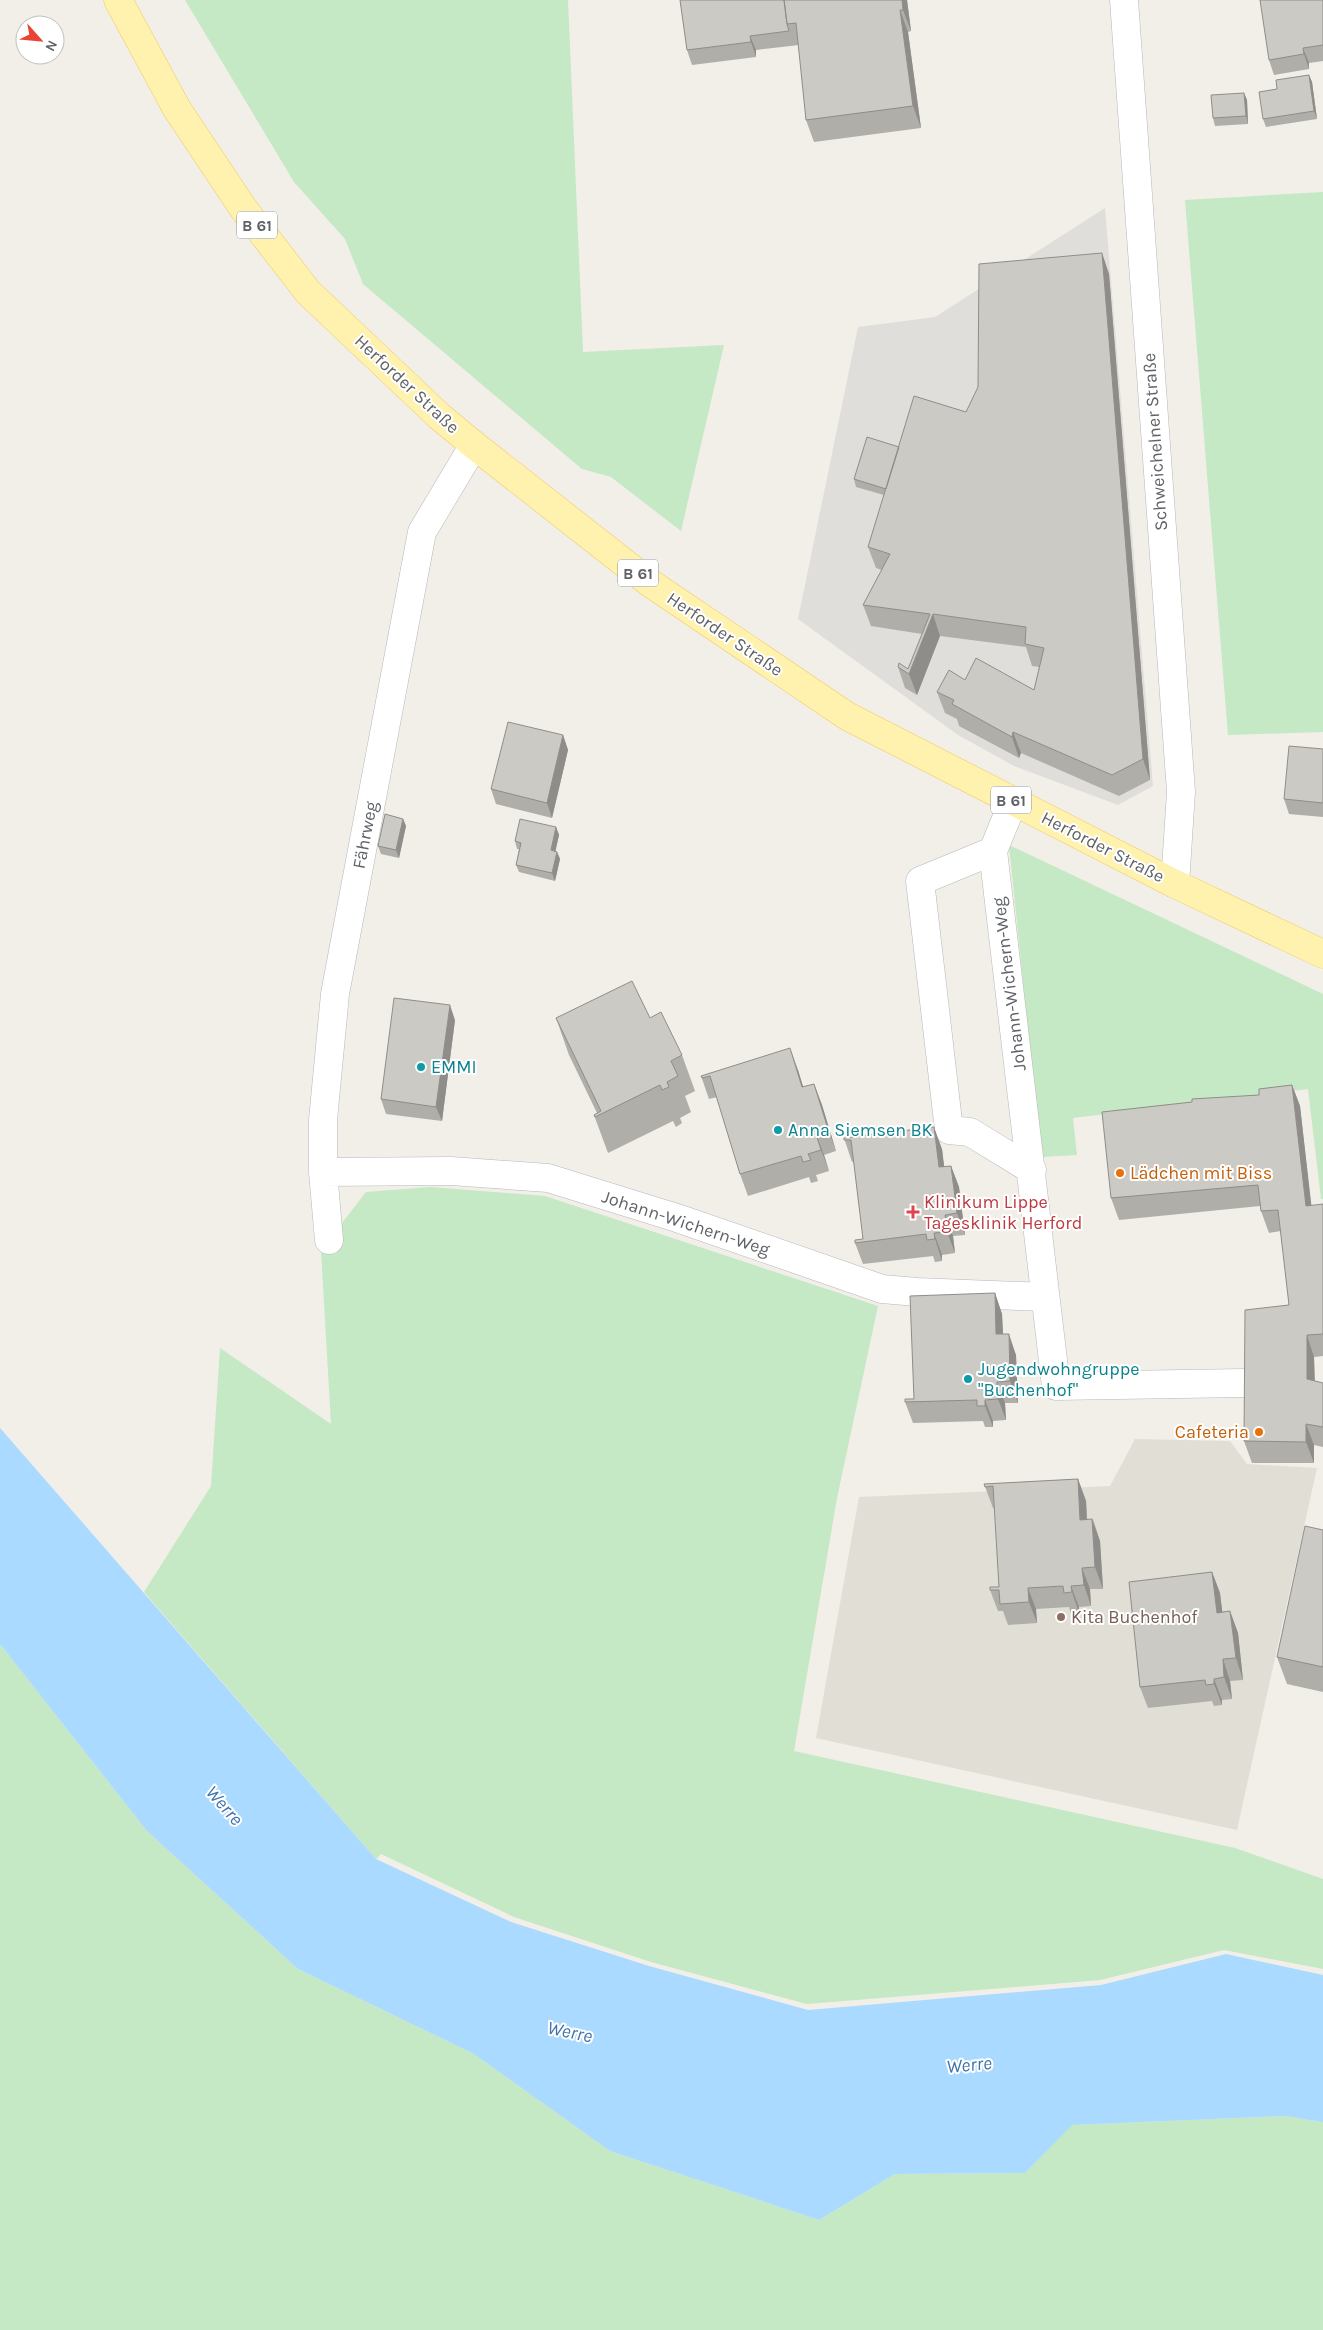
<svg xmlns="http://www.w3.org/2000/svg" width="1323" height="2330" font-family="Karla,sans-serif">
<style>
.industrial{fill:#e0deda}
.education{fill:#e1ded6}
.green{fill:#c5e8c5}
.water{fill:#aadaff}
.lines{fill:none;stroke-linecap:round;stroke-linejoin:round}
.minor-casing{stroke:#b5b8bc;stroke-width:29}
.major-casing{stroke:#f2c960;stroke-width:29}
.minor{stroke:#fff;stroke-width:28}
.major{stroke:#fff2af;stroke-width:28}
.wall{fill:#afaea9}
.shaded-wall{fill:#8f8d8a}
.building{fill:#cccac5;stroke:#8f8d8a}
.culture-dot{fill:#0f9aa8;stroke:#fff;stroke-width:2}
.food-dot{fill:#e8710a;stroke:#fff;stroke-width:2}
.health-dot{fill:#e0444e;stroke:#fff;stroke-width:2}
.education-dot{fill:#8d6e63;stroke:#fff;stroke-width:2}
.labels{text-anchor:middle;stroke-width:4;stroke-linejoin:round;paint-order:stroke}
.shield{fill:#fff;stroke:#8f9295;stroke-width:1}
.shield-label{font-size:16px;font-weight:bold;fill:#5f6368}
.street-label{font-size:18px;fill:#5f6368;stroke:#fff}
.culture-label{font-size:18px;fill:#0d838f;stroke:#fff;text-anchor:start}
.food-label{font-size:18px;fill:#c56008;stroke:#fff;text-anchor:start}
.health-label{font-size:18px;fill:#be3a42;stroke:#fff;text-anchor:start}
.education-label{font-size:18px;fill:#785e54;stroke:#fff;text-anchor:start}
.water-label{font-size:19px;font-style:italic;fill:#4174aa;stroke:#fff}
</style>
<rect width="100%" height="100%" fill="#f1efe8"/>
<path class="industrial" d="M 1105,208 L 1153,786 L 1118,805 L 1014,766 L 958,735 L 798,619 L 858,327 L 935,317 Z"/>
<path class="education" d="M 1135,1439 L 1230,1441 L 1247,1464 L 1317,1468 L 1237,1830 L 816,1738 L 859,1497 L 1110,1486 Z"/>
<path class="green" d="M 185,0 L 568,0 L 583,352 L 724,345 L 681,531 L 611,477 L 582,469 L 363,284 L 345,239 L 294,182 Z
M 1323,192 L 1323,732 L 1228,735 L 1185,200 Z
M 1009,845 L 1323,994 L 1323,1199 L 1321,1199 L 1308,1089 L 1073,1118 L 1077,1155 L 1041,1157 Z
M 430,1187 L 545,1196 L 878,1306 L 837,1498 L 794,1751 L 1235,1848 L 1323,1879 L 1323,1969 L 1224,1950 L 1100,1980 L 807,2004 L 651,1962 L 514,1917 L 381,1854 L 376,1859 L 144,1592 L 211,1486 L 220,1348 L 331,1424 L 321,1250 L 366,1192 Z
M 0,1644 L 147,1831 L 298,1969 L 474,2054 L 610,2151 L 819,2220 L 895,2174 L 1025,2173 L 1071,2125 L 1285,2116 L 1323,2122 L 1323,2330 L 0,2330 Z"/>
<path class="water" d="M 0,1428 L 376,1859 L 511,1922 L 649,1966 L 808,2010 L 1101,1985 L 1226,1954 L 1323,1975 L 1323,2122 L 1285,2116 L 1072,2125 L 1025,2173 L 895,2174 L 819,2220 L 610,2151 L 474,2054 L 298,1969 L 147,1831 L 0,1644 Z"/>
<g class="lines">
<g class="minor-casing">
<path id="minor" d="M 1124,0 L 1181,792 L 1175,884
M 1013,802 L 993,851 L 920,881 L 949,1130 L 970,1132 L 1032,1170
M 993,851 L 1056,1386 L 1244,1383
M 323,1172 L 451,1171 L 548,1178 L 677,1218 L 882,1289 L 917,1292 L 1045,1297
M 329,1240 L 323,1172 L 323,1120 L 335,994 L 422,532 L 474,445"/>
</g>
<g class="major-casing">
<path id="major" d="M 118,0 L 177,109 L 243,208 L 308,292 L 439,416 L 474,445 L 650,583 L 847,716 L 1175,884 L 1323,954"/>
</g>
<use href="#minor" class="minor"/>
<use href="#major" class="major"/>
</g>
<path class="wall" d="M 680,0 L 907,0 L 911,31 L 908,32 L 921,128 L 814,142 L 806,120 L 799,45 L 756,50 L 756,57 L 692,65 L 687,50 Z
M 1323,0 L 1323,61 L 1309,63 L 1309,69 L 1274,75 L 1269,60 Z
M 1309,75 L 1312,82 L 1317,119 L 1266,127 L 1263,119 L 1277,89 Z
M 1244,93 L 1247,100 L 1248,124 L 1215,126 L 1213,118 Z
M 1102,253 L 1109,274 L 1150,780 L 1119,796 L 1021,753 L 1019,758 L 959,726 L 957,719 L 945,713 L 937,692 L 965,680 L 1034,690 L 1039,667 L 1032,666 L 1026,647 L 940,636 L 917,695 L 905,688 L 898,667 L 908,669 L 922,634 L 871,626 L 863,605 L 882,570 L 876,568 L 868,547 L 884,495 L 856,487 L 854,479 L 899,447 L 966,412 Z
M 563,735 L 568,750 L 552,818 L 496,804 L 491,789 Z
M 1323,749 L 1323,817 L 1289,814 L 1284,799 Z
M 403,819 L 406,826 L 399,858 L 381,854 L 378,846 Z
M 556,827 L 559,835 L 555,851 L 557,852 L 560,859 L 555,881 L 519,872 L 516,865 L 519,849 L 517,849 L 515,841 Z
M 556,1018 L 650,1018 L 682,1055 L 695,1091 L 685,1096 L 691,1112 L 680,1118 L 682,1123 L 676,1127 L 673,1121 L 608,1153 L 594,1115 L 597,1113 L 569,1055 Z
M 455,1020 L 442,1121 L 386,1114 L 381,1099 Z
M 798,1070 L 803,1087 L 814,1084 L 822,1105 L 836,1151 L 824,1155 L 829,1171 L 816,1175 L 818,1181 L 811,1183 L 809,1177 L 748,1196 L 740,1174 L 717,1097 L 709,1099 L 701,1076 Z
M 1292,1085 L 1300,1106 L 1311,1206 L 1323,1204 L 1323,1356 L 1314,1357 L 1315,1381 L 1323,1383 L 1323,1447 L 1314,1445 L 1314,1463 L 1252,1463 L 1244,1441 L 1289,1305 L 1281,1231 L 1269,1233 L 1261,1211 L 1260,1206 L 1119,1220 L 1111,1198 L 1259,1095 Z
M 844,1138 L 942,1149 L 944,1167 L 951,1166 L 959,1187 L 965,1235 L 953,1236 L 955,1253 L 942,1255 L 942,1261 L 935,1262 L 933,1256 L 863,1264 L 855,1243 L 863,1239 L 854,1161 L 852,1162 Z
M 995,1293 L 1002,1314 L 1003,1334 L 1016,1355 L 1018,1403 L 1005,1403 L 1006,1420 L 993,1421 L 993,1427 L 985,1427 L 983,1421 L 913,1423 L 905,1402 L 914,1399 Z
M 1078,1479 L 1086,1501 L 1087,1520 L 1093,1519 L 1100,1541 L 1103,1589 L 1090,1589 L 1091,1606 L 1079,1607 L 1079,1613 L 1071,1614 L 1069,1607 L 1036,1609 L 1037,1623 L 1008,1625 L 1003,1611 L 998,1611 L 990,1590 L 999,1587 L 995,1508 L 993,1508 L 984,1484 Z
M 1323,1530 L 1323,1692 L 1287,1684 L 1277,1657 Z
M 1212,1572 L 1220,1593 L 1222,1612 L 1230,1611 L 1238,1633 L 1243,1680 L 1230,1681 L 1232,1699 L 1222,1700 L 1222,1705 L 1214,1706 L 1212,1701 L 1148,1708 L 1140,1687 Z"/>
<path class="shaded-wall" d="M 902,0 L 907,0 L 911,31 L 903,10 Z
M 900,10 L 908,32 L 921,128 L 913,106 Z
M 750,36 L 756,50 L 756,57 L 751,42 Z
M 1303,48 L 1309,63 L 1309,69 L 1304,54 Z
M 1309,75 L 1312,82 L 1317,119 L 1314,111 Z
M 1244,93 L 1247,100 L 1248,124 L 1246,116 Z
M 1102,253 L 1109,274 L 1150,780 L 1143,759 Z
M 933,614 L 940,636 L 917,695 L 909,674 Z
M 1013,732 L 1021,753 L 1019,758 L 1012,737 Z
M 563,735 L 568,750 L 552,818 L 547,803 Z
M 403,819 L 406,826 L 399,858 L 396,850 Z
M 556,827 L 559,835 L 554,858 L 551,850 Z
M 557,852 L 560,859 L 555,881 L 552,873 Z
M 450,1005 L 455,1020 L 442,1121 L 436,1107 Z
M 790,1048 L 798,1070 L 810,1109 L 802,1087 Z
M 814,1084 L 822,1105 L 836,1151 L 828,1129 Z
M 1292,1085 L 1300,1106 L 1314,1228 L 1306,1206 Z
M 934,1127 L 942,1149 L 947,1189 L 939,1167 Z
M 816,1134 L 824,1155 L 829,1171 L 821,1150 Z
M 951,1166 L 959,1187 L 965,1235 L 957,1213 Z
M 945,1215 L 953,1236 L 955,1253 L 947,1232 Z
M 934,1233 L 942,1255 L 942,1261 L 935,1239 Z
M 995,1293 L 1002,1314 L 1004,1355 L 996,1334 Z
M 1009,1334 L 1016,1355 L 1018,1403 L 1010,1381 Z
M 1307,1335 L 1314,1357 L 1315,1400 L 1307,1379 Z
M 997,1382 L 1005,1403 L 1006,1420 L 998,1399 Z
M 985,1400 L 993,1421 L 993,1427 L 985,1406 Z
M 1306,1424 L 1314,1445 L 1314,1463 L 1306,1442 Z
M 1078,1479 L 1086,1501 L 1088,1542 L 1080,1520 Z
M 1092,1519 L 1100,1541 L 1103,1589 L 1095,1567 Z
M 1082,1568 L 1090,1589 L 1091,1606 L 1084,1585 Z
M 1212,1572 L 1220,1593 L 1225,1634 L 1217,1613 Z
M 1071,1586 L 1079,1607 L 1079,1613 L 1072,1592 Z
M 1028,1588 L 1036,1609 L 1037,1623 L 1029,1602 Z
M 1230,1611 L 1238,1633 L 1243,1680 L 1236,1658 Z
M 1223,1659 L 1230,1681 L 1232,1699 L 1224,1677 Z
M 1214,1679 L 1222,1700 L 1222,1705 L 1214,1684 Z"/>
<path class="building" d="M 680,0 L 784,0 L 787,24 L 789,31 L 750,36 L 751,42 L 687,50 Z
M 784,0 L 902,0 L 903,10 L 900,10 L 913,106 L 806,120 L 796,23 L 787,24 Z
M 1260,0 L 1323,0 L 1323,45 L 1303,48 L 1304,54 L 1269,60 Z
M 1309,75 L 1314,111 L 1263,119 L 1259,92 L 1277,89 L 1276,80 Z
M 1244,93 L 1246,116 L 1213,118 L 1211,95 Z
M 1102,253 L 1143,759 L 1112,775 L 1013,732 L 1012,737 L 952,704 L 954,700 L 937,692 L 949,670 L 965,680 L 976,658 L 1034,690 L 1044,648 L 1025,644 L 1026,627 L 933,614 L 909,674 L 898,667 L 899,663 L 908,669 L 930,614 L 863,605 L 890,554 L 868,547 L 914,396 L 966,412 L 978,387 L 979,264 Z
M 867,437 L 899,447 L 886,489 L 854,479 Z
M 508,722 L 563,735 L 547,803 L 491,789 Z
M 1289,746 L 1323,749 L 1323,803 L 1284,799 Z
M 385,814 L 403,819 L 396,850 L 378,846 Z
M 520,819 L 556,827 L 551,850 L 557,852 L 552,873 L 516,865 L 521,843 L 515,841 Z
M 632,981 L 650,1018 L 661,1012 L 682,1055 L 671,1061 L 678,1076 L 667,1082 L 669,1087 L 662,1090 L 660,1085 L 595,1117 L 594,1115 L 601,1111 L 556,1018 Z
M 394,998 L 450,1005 L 436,1107 L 381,1099 Z
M 790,1048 L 802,1087 L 814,1084 L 828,1129 L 816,1134 L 821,1150 L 808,1154 L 811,1160 L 803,1162 L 801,1156 L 740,1174 L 710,1076 L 702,1078 L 701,1076 Z
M 1292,1085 L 1306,1206 L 1323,1204 L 1323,1334 L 1307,1335 L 1307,1379 L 1323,1383 L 1323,1427 L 1306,1424 L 1306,1442 L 1244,1441 L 1245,1310 L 1289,1305 L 1278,1210 L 1261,1211 L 1258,1185 L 1111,1198 L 1102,1112 L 1192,1102 L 1192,1099 L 1259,1095 L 1259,1089 Z
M 934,1127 L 939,1167 L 951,1166 L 957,1213 L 945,1215 L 947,1232 L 934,1233 L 935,1239 L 927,1240 L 926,1234 L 855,1243 L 855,1240 L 863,1239 L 851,1140 L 844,1140 L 844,1138 Z
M 995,1293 L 996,1334 L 1009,1334 L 1010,1381 L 997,1382 L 998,1399 L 985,1400 L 985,1406 L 977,1406 L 977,1400 L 905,1402 L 905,1399 L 914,1399 L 910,1296 Z
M 1078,1479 L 1080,1520 L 1092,1519 L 1095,1567 L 1082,1568 L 1084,1585 L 1071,1586 L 1072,1592 L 1064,1593 L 1063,1586 L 1028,1588 L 1029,1602 L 1000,1604 L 999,1590 L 990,1590 L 990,1587 L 999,1587 L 993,1486 L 985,1487 L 984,1484 Z
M 1305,1526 L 1323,1530 L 1323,1667 L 1277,1657 Z
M 1212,1572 L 1217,1613 L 1230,1611 L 1236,1658 L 1223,1659 L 1224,1677 L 1214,1679 L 1214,1684 L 1206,1685 L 1205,1680 L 1140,1687 L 1129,1582 Z"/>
<g class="culture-dot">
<circle cx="421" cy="1067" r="5"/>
<circle cx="778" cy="1130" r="5"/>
<circle cx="968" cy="1379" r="5"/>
</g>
<g class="food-dot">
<circle cx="1120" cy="1173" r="5"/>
<circle cx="1259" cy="1432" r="5"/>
</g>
<path class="health-dot" d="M910.5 1204.5h5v5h5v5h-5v5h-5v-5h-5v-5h5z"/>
<circle class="education-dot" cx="1061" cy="1617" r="5"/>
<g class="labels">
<g class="shield">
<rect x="237" y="211.5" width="40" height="27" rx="4"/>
<rect x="618" y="559.5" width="40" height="27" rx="4"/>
<rect x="991" y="786.5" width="40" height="27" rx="4"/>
</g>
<g class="shield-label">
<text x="257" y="231">B 61</text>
<text x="638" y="579">B 61</text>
<text x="1011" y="806">B 61</text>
</g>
<g class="street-label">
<text transform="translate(407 384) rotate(43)" y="6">Herforder Straße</text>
<text transform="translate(1155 442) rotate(-94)" y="6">Schweichelner Straße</text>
<text transform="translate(725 634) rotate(34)" y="6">Herforder Straße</text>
<text transform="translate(365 835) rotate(-79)" y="6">Fährweg</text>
<text transform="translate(1103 847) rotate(27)" y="6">Herforder Straße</text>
<text transform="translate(1009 984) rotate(-97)" y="6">Johann-Wichern-Weg</text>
<text transform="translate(686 1223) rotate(18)" y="6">Johann-Wichern-Weg</text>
</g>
<g class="culture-label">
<text x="431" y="1073">EMMI</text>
<text x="788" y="1136">Anna Siemsen BK</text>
<text x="978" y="1375">Jugendwohngruppe<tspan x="978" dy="21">"Buchenhof"</tspan></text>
</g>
<g class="food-label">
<text x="1130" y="1179">Lädchen mit Biss</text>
<text x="1249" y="1438" text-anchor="end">Cafeteria</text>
</g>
<g class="health-label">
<text x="924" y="1208">Klinikum Lippe<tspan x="924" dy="21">Tagesklinik Herford</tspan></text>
</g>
<g class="education-label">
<text x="1071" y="1623">Kita Buchenhof</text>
</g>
<g class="water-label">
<text transform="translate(225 1805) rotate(49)" y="7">Werre</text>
<text transform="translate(570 2031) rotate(12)" y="7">Werre</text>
<text transform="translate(969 2064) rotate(-5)" y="7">Werre</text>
</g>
</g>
<g transform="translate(40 40) rotate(117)"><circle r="24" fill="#ffffff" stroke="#bfc1c3"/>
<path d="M0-4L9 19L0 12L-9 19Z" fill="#ea4335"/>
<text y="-8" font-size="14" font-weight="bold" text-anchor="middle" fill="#5f6368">N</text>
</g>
</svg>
